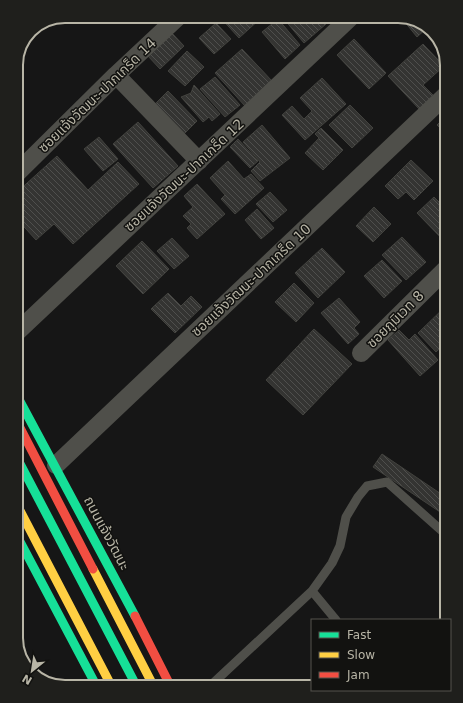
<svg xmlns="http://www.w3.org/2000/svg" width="463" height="703" font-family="'DejaVu Sans','Noto Sans Thai',sans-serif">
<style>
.building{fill:url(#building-back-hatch);stroke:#42423e}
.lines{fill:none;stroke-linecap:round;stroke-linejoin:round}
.lane{stroke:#4f4f4a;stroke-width:9}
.street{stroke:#4f4f4a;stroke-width:18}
.fast{stroke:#16e098;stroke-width:9}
.slow{stroke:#ffcf43;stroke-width:9}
.jam{stroke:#f24e42;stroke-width:9}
.labels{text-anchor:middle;stroke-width:3;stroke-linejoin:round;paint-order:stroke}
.street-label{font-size:14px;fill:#b8b5a6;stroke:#121210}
.rim{fill:none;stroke:#b8b5a6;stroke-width:2}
</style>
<defs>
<pattern id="building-back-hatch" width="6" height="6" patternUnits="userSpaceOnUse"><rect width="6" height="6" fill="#343432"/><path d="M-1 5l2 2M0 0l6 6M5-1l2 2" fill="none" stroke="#4f4f4d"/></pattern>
</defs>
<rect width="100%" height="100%" fill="#161616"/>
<path class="building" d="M 219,16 L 257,16 L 260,19 L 239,38 Z
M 288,16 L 295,16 L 301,24 L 311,16 L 319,16 L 326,24 L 304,43 L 284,19 Z
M 400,16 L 425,24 L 428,27 L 417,37 Z
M 278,19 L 300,45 L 285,59 L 262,32 Z
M 216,23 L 231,39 L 214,54 L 199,38 Z
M 171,32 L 184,46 L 160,69 L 147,55 Z
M 354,39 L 386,73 L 369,89 L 337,55 Z
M 423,44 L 444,66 L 423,85 L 434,96 L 420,110 L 388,76 Z
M 242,49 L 272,81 L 245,106 L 215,73 Z
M 187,51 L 204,67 L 185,86 L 168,71 Z
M 215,77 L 240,105 L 225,117 L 200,89 Z
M 322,78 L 346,104 L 305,140 L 282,115 L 292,106 L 304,119 L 312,111 L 300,98 Z
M 194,85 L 220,114 L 212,121 L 209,117 L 203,122 L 181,97 L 191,93 Z
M 168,91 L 197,121 L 182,136 L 150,109 Z
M 350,105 L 373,128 L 352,148 L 329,125 Z
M 447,115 L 447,134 L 437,125 Z
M 138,122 L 178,166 L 153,188 L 113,144 Z
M 262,125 L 290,158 L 260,181 L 251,171 L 260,162 L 243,142 Z
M 321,128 L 343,150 L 323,170 L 305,153 L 319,138 L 315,134 Z
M 99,137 L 118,159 L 103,171 L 84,149 Z
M 238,139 L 258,161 L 250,168 L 230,147 Z
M 57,156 L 88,190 L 118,162 L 139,184 L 73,244 L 54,224 L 36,240 L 16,218 L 16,193 Z
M 411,160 L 433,181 L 414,200 L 406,192 L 398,199 L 385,186 Z
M 228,161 L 244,179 L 251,174 L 264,188 L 235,214 L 221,199 L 225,195 L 210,178 Z
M 197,184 L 225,214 L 197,239 L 187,228 L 191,224 L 183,216 L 193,207 L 184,196 Z
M 447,189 L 447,205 L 439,196 Z
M 270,192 L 287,210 L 273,222 L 256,204 Z
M 434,197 L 447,210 L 447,244 L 417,213 Z
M 374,207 L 391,224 L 373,242 L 356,226 Z
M 257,209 L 274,228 L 261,239 L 245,220 Z
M 402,237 L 426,262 L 406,280 L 382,255 Z
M 172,238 L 189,256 L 174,269 L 157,251 Z
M 142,241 L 169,269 L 143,294 L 116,266 Z
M 322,248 L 345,272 L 318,298 L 295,273 Z
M 382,260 L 402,281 L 384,298 L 364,276 Z
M 294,283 L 314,303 L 296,322 L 275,302 Z
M 168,293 L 181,306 L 191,296 L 202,307 L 175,333 L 151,309 Z
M 339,298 L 360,322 L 354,328 L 359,334 L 348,344 L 321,313 Z
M 447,305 L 447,342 L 436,352 L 418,333 Z
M 314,329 L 352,364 L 303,415 L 266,380 Z
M 399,330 L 409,340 L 415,334 L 438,360 L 420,376 L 388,340 Z
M 382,454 L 447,498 L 447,519 L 442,516 L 443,514 L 373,467 Z"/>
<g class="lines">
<path class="lane" d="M 312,591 L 336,620
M 209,687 L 312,591 L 332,563 L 340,546 L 346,517 L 358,497 L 367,486 L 387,482 L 442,531"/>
<path class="street" d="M 116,75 L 199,161
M 16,174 L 116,75 L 179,16
M 16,333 L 352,16
M 361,353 L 447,268
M 56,465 L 447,94"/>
<path class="fast" d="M 16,394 L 135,616
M 16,456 L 137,687
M 16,534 L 97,687"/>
<path class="slow" d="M 16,503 L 112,687
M 93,569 L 154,687"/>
<path class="jam" d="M 16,420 L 93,569
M 135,616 L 171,687"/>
</g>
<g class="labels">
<g class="street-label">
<text transform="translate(97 95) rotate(-44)" y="5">ซอยแจ้งวัฒนะ-ปากเกร็ด 14</text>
<text transform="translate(184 175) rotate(-43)" y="5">ซอยแจ้งวัฒนะ-ปากเกร็ด 12</text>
<text transform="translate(251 280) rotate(-43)" y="5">ซอยแจ้งวัฒนะ-ปากเกร็ด 10</text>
<text transform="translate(395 319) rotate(-45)" y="5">ซอยภูมิเวท 8</text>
<text transform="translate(107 533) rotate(62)" y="5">ถนนแจ้งวัฒนะ</text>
</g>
</g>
<path d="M0 0H463V703H0ZM65 23H398A42 42 0 0 1 440 65V638A42 42 0 0 1 398 680H65A42 42 0 0 1 23 638V65A42 42 0 0 1 65 23Z" fill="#1f1f1c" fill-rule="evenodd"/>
<path class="rim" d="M65 23H398A42 42 0 0 1 440 65V638A42 42 0 0 1 398 680H65A42 42 0 0 1 23 638V65A42 42 0 0 1 65 23Z"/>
<rect x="311" y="619" width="140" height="72" fill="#121210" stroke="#54534c"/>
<rect x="319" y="632" width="20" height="6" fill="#16e098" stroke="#54534c"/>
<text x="347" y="639" font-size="12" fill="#b8b5a6">Fast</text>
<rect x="319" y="652" width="20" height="6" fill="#ffcf43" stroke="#54534c"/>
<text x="347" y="659" font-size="12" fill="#b8b5a6">Slow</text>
<rect x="319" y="672" width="20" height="6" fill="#f24e42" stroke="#54534c"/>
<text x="347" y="679" font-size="12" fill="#b8b5a6">Jam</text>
<g transform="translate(32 671) rotate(210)" stroke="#121210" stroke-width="3" paint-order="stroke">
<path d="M0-3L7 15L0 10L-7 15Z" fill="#b8b5a6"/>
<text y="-6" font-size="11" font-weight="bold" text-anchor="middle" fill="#b8b5a6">N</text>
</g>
</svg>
